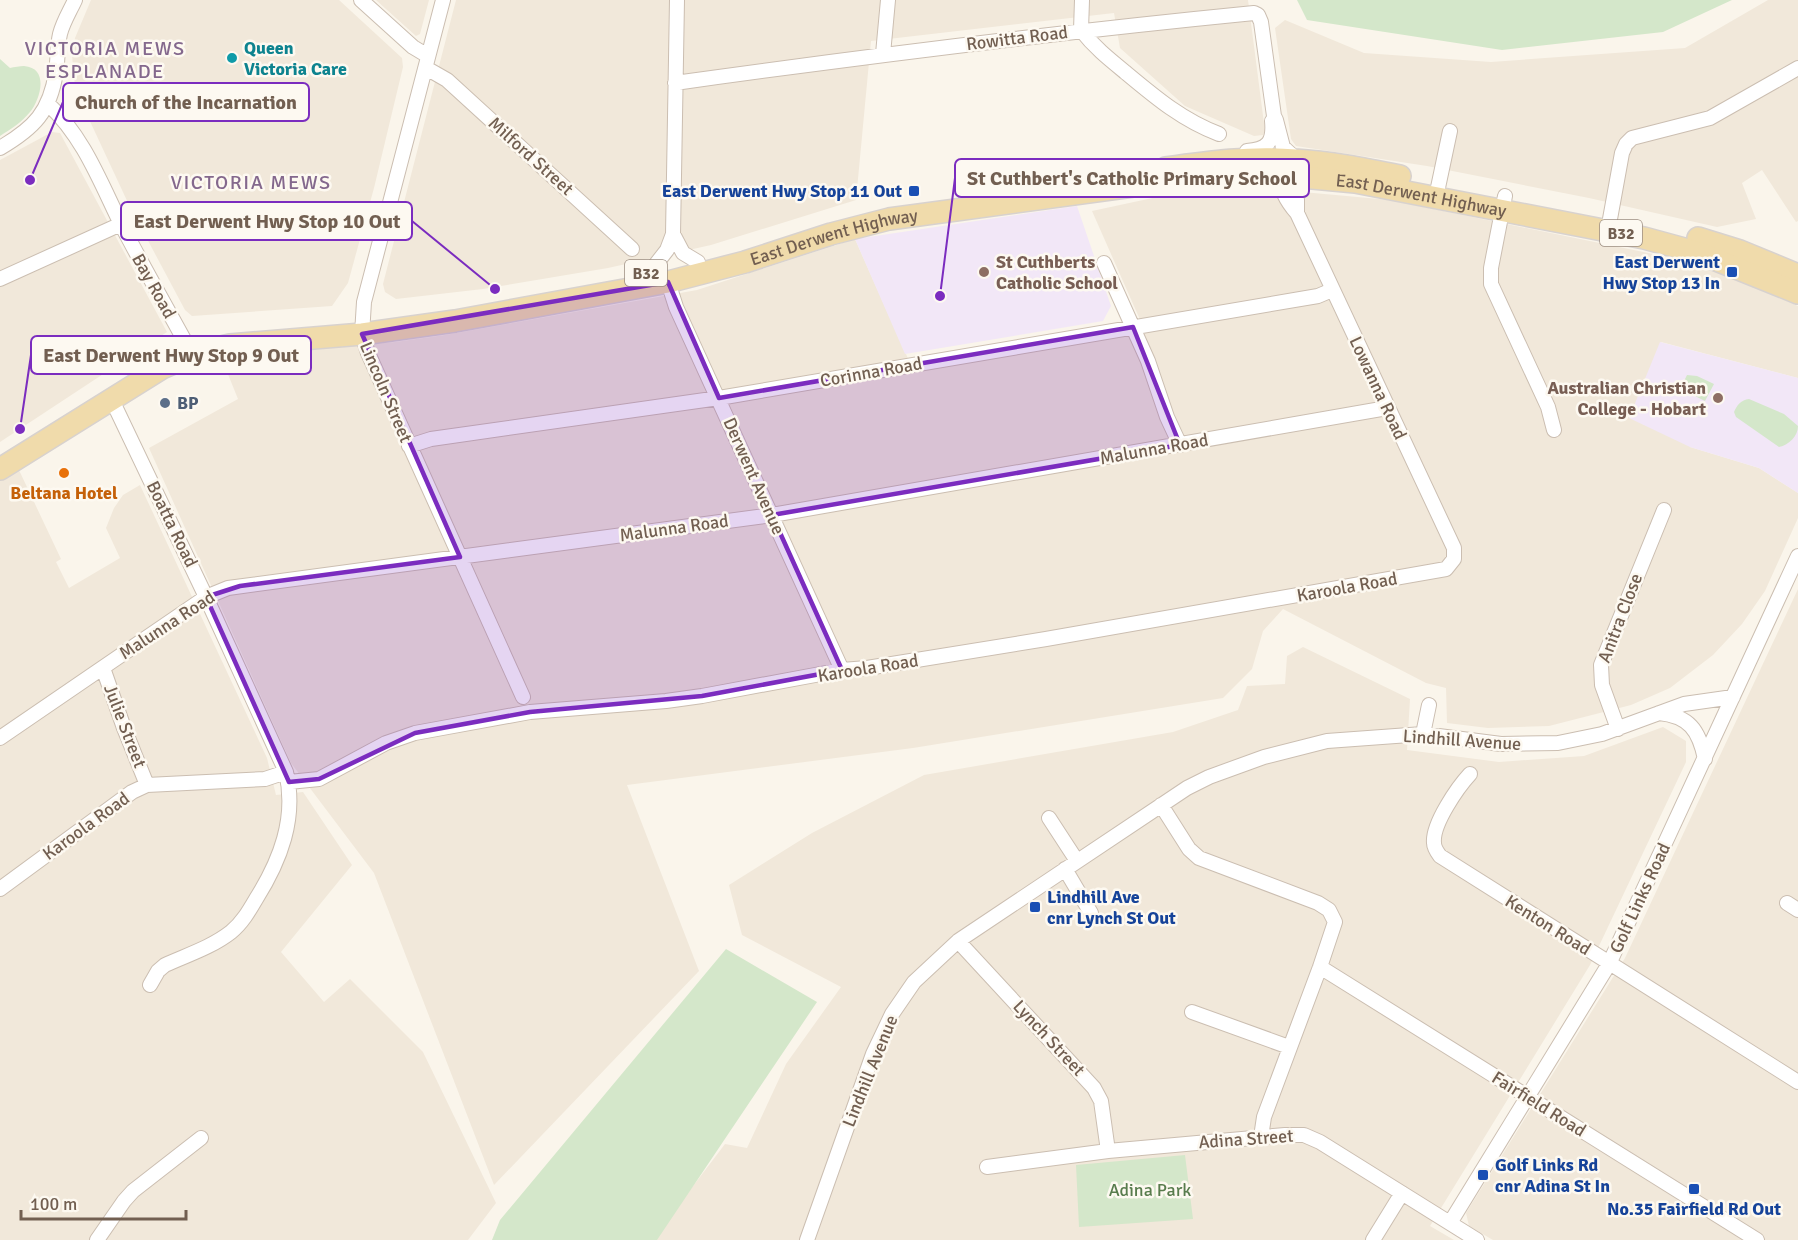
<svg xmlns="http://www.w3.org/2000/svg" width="1798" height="1240" font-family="Signika,sans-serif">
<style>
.residential{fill:#f1e8da}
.education{fill:#f2e7f7}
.green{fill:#d4e7ca}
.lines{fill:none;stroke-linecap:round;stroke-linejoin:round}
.street-casing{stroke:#cbbeb1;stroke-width:16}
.primary-casing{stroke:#d8d2ce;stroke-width:24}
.street{stroke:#fff;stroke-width:14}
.primary{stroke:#f0dbab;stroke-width:21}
.marked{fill:#7b2cbf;fill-opacity:0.2;stroke:#7b2cbf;stroke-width:4.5;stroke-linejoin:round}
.culture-dot{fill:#0f9aa8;stroke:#fdf9f1;stroke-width:2}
.transit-dot{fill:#1a4fb4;stroke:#fdf9f1;stroke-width:2}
.education-dot{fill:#8d6e63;stroke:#fdf9f1;stroke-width:2}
.service-dot{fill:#5c6f8a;stroke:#fdf9f1;stroke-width:2}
.food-dot{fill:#e8710a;stroke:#fdf9f1;stroke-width:2}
.labels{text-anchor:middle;stroke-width:5;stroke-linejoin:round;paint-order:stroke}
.shield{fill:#fdf9f1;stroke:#9c8d81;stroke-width:1.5}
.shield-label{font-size:16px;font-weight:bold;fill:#725f51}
.street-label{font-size:18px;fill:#725f51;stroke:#fdf9f1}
.culture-label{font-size:18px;font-weight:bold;fill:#0d838f;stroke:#fdf9f1;text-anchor:start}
.transit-label{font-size:18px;font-weight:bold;fill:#164399;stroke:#fdf9f1;text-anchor:end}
.education-label{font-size:18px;font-weight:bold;fill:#785e54;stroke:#fdf9f1;text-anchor:start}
.service-label{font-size:18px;font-weight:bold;fill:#4e5e75;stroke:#fdf9f1;text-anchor:start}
.food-label{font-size:18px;font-weight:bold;fill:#c56008;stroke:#fdf9f1}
.park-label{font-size:18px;fill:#587c4d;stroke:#fdf9f1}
.neighbourhood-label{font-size:20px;letter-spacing:1.5px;fill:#84688d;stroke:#fdf9f1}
.leader{fill:none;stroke:#7b2cbf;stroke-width:2}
.callout-dot{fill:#7b2cbf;stroke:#fdf9f1;stroke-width:2}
.callout{fill:#fdf9f1;stroke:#7b2cbf;stroke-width:2}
.callout-label{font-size:20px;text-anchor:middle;font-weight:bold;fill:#725f51}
</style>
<rect width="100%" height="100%" fill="#faf5eb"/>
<path class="residential" d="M 91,0 L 339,0 L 402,58 L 403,67 L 374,188 L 348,283 L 332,306 L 192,316 L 185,310 L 129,205 L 81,102 L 74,80 L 72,54 L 75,38 Z
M 376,0 L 429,0 L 420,34 L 416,36 Z
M 456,0 L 1248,0 L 1265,131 L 1263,135 L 1254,136 L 1185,106 L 1120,48 L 1114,13 L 871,41 L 856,200 L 711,245 L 608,268 L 483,289 L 396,299 L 385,292 L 383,284 Z
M 1768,0 L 1798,0 L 1798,221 L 1796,222 L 1762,170 L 1742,183 L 1756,219 L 1717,227 L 1589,198 L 1427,166 L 1296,146 L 1291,139 L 1275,28 L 1285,20 L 1364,53 L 1491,62 L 1685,48 Z
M 52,132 L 60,133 L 167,332 L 0,442 L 0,160 Z
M 1260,188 L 1390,200 L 1663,256 L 1742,280 L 1798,306 L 1798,378 L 1661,342 L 1690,447 L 1759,468 L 1798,493 L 1798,518 L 1765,591 L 1742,624 L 1713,655 L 1670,688 L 1631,705 L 1549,726 L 1488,728 L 1447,723 L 1446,688 L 1426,683 L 1283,609 L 1263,631 L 1252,669 L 1223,698 L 913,748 L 627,785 L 699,971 L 494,1185 L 374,873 L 291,763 L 149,448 L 238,399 L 221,357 L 395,342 L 445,335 L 697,290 L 855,239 L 914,372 L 1145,331 L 1092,211 L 1185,191 Z
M 18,468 L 61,559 L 56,562 L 69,588 L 120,558 L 106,528 L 114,508 L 123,495 L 140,485 L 267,758 L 276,795 L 303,792 L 352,865 L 281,952 L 324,1002 L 350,979 L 423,1052 L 496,1203 L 468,1240 L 0,1240 L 0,480 Z
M 1798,589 L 1798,1240 L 1493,1240 L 1469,1226 L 1466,1213 L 1625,958 Z
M 1303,647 L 1410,699 L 1407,750 L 1499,762 L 1584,756 L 1663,727 L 1686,741 L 1686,762 L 1590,965 L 1430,1226 L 1454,1240 L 652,1240 L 725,1144 L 747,1148 L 786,1064 L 841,987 L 742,935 L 729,885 L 812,833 L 924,775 L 1173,732 L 1238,710 L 1247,686 L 1285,684 L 1287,656 Z"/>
<path class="education" d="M 1077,206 L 1111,306 L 1103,321 L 905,354 L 855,239 Z
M 1660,342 L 1798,378 L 1798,493 L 1759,468 L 1690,447 L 1629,418 Z"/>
<path class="green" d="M 1297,0 L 1732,0 L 1663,32 L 1502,50 L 1307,20 Z
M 0,59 L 10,68 C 14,67 20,66 24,66 C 50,68 40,100 30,112 C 22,122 11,129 0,136 Z
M 1687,375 L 1697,376 L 1714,384 L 1705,401 L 1683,390 L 1682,385 Z
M 1749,399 L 1784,414 L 1798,426 C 1798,436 1789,445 1779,447 L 1736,417 L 1734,412 C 1737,405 1741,400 1749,399 Z
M 726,949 L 817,1002 L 657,1240 L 492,1240 L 500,1220 Z
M 1185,1155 L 1193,1219 L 1079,1227 L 1076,1165 Z"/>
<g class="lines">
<g class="street-casing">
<path id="street" d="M 361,0 L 413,47 L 428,56
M 443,0 L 364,302 L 362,334 L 368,353 L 523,697
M 1082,0 L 1081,30 C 1094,47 1109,59 1125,72 C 1155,97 1182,120 1219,134
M 883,54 L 888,0
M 426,68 L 447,80 L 632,249
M 675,83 C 868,56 1061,32 1254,13 L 1258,15 L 1261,22 L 1274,116 L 1276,120 L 1283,147 L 1297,160
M 48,104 C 84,137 101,184 122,226 C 143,266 165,305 187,345
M 0,148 C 34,128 50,112 56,72 C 58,60 57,47 60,34 C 63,22 70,11 75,0
M 1247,151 C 1268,149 1274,142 1272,121
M 1288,171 L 1297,200 L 1297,213
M 1505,196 L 1491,268 L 1491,284 L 1548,407 L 1554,430
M 1436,197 L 1450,131
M 1608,230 L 1622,153 L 1626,144 L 1632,138 L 1710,118 L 1798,68
M 673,234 L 683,253 L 698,262
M 1104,263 L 1148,361 L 1167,417 L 1180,445
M 649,273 L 667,250 L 673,234 L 677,0
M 0,279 L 121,224
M 668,282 L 676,307 L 842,670
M 111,398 L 206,597 L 286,772 C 297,818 280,861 256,899 C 249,911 242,923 231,932 C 212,947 187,955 165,965 L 158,971 L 150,985
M 409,446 L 431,439 L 719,398 L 1318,296 L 1332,290
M 103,668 L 124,728 L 147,785
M 1659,713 C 1689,716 1699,730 1705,759
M 1618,729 L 1602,685 L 1601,665 L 1664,510
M 1423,734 L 1429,705
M 0,738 L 206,597 L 228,588 L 772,515 L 1387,408
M 1470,774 C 1458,787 1432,824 1434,843 C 1434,848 1437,852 1440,856 L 1798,1082
M 289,782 L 319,779 L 386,743 L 415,733 L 530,712 L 666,701 L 702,696 L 842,670 L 867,668 L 1046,639 L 1446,569 L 1454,559 L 1454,548 L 1297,213 C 1287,202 1278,186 1279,171
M 1161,805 L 1189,849 L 1199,858 L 1318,903 L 1329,910 L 1335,922 L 1320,967 L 1264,1117 L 1261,1137
M 1049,818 L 1077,861
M 1065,869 L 1091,913
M 0,889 L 132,792 L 147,785 L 265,779 L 286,772
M 1787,903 L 1798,910
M 958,941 L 1094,1088 L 1101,1101 L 1108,1151
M 1320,967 L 1757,1240
M 1192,1012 L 1289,1047
M 987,1167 L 1108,1151 L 1285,1135 L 1304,1135 L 1320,1142 L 1477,1240
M 1450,1223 L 1609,964 L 1798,556
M 97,1240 L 124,1201 L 133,1191 L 201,1138
M 807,1240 L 873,1054 L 892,1014 L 914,982 L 958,941 L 1187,788 L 1209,777 L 1264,757 L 1327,741 L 1423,734 L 1501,744 L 1558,743 L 1602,734 L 1684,704 L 1733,697
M 1373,1240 L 1402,1193"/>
</g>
<g class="primary-casing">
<g id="primary">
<path d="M 1166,168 C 1208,162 1252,156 1295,160 C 1330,162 1365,169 1400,176"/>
<path d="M 1698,238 L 1740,251 L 1798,275"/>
<path id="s1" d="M 0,469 L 162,368 L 200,352 L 230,345 L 362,334 L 455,321 L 668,282 L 745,262 L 831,234 L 889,219 L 1155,183 L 1251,176 L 1291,176 L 1355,182 L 1644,238 L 1699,253 L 1798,293"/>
</g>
</g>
<use href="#street" class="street"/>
<use href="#primary" class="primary"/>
</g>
<path class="marked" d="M 668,282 L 719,398 L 1133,327 L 1180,445 L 772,515 L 842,670 L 702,696 L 530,712 L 415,733 L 319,779 L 289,782 L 206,597 L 240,586 L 460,557 L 362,334 Z"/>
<circle class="culture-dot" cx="232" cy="58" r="6"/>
<g class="transit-dot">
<rect x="908" y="185" width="12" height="12" rx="3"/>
<rect x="1726" y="266" width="12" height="12" rx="3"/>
<rect x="1029" y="901" width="12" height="12" rx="3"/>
<rect x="1477" y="1169" width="12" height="12" rx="3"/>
<rect x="1688" y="1183" width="12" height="12" rx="3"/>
</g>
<g class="education-dot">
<circle cx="984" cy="272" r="6"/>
<circle cx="1718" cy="398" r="6"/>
</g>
<circle class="service-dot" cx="165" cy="403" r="6"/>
<circle class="food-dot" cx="64" cy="473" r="6"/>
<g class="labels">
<g class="shield">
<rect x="1600" y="220" width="42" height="26" rx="4.5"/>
<rect x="625" y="260" width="42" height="26" rx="4.5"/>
</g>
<g class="shield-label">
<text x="1621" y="239">B32</text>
<text x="646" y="279">B32</text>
</g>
<g class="street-label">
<text transform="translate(1017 38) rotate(-7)" y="6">Rowitta Road</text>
<text transform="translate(531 156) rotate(42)" y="6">Milford Street</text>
<text dy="6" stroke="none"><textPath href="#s1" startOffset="1472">East Derwent Highway</textPath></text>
<text dy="6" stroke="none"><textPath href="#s1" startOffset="878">East Derwent Highway</textPath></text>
<text transform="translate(154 286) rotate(61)" y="6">Bay Road</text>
<text transform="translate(871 372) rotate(-10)" y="6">Corinna Road</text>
<text transform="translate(1378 388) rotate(65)" y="6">Lowanna Road</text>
<text transform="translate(386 392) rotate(67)" y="6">Lincoln Street</text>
<text transform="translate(1154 449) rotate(-10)" y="6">Malunna Road</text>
<text transform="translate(754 476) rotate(66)" y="6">Derwent Avenue</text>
<text transform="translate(172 524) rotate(64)" y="6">Boatta Road</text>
<text transform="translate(674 528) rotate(-8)" y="6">Malunna Road</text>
<text transform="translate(1347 587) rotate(-10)" y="6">Karoola Road</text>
<text transform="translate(1620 618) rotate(-69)" y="6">Anitra Close</text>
<text transform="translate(167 625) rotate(-33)" y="6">Malunna Road</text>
<text transform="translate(868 668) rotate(-9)" y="6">Karoola Road</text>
<text transform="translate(125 726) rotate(69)" y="6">Julie Street</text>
<text transform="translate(1462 740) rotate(4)" y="6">Lindhill Avenue</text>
<text transform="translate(86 826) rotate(-36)" y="6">Karoola Road</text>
<text transform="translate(1640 898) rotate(-65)" y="6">Golf Links Road</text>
<text transform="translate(1548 925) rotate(32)" y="6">Kenton Road</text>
<text transform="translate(1049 1038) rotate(47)" y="6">Lynch Street</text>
<text transform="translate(870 1071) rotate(-68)" y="6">Lindhill Avenue</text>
<text transform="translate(1539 1104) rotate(32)" y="6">Fairfield Road</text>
<text transform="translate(1246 1139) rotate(-4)" y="6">Adina Street</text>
</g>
<g class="culture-label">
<text x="244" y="54">Queen<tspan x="244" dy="21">Victoria Care</tspan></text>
</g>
<g class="transit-label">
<text x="902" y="197">East Derwent Hwy Stop 11 Out</text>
<text x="1720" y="268">East Derwent<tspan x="1720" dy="21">Hwy Stop 13 In</tspan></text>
<text x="1047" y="903" text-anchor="start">Lindhill Ave<tspan x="1047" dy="21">cnr Lynch St Out</tspan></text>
<text x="1495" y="1171" text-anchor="start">Golf Links Rd<tspan x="1495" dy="21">cnr Adina St In</tspan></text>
<text x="1694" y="1215" text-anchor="middle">No.35 Fairfield Rd Out</text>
</g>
<g class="education-label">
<text x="996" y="268">St Cuthberts<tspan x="996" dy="21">Catholic School</tspan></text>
<text x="1706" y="394" text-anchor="end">Australian Christian<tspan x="1706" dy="21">College - Hobart</tspan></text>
</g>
<g class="service-label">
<text x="177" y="409">BP</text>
</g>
<g class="food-label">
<text x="64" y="499">Beltana Hotel</text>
</g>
<g class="park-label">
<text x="1150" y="1196">Adina Park</text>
</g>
<g class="neighbourhood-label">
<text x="105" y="55">VICTORIA MEWS<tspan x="105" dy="23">ESPLANADE</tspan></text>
<text x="251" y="189">VICTORIA MEWS</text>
</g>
</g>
<path class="leader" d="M30 180L63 102M940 296L955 178M495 289L412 221M20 429L31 355"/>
<g class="callout-dot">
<circle cx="30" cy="180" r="6"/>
<circle cx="940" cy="296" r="6"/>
<circle cx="495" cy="289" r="6"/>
<circle cx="20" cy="429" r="6"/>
</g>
<g class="callout">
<rect x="63" y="83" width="246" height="38" rx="6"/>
<rect x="955" y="159" width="354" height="38" rx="6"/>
<rect x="121" y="202" width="291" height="38" rx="6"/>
<rect x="31" y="336" width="280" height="38" rx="6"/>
</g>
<g class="callout-label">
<text x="186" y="109">Church of the Incarnation</text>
<text x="1132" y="185">St Cuthbert's Catholic Primary School</text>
<text x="267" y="228">East Derwent Hwy Stop 10 Out</text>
<text x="171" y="362">East Derwent Hwy Stop 9 Out</text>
</g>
<path d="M21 1210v9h165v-9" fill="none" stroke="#725f51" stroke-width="3"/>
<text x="30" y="1210" font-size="18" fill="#725f51" stroke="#fdf9f1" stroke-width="4.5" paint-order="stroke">100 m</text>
</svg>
